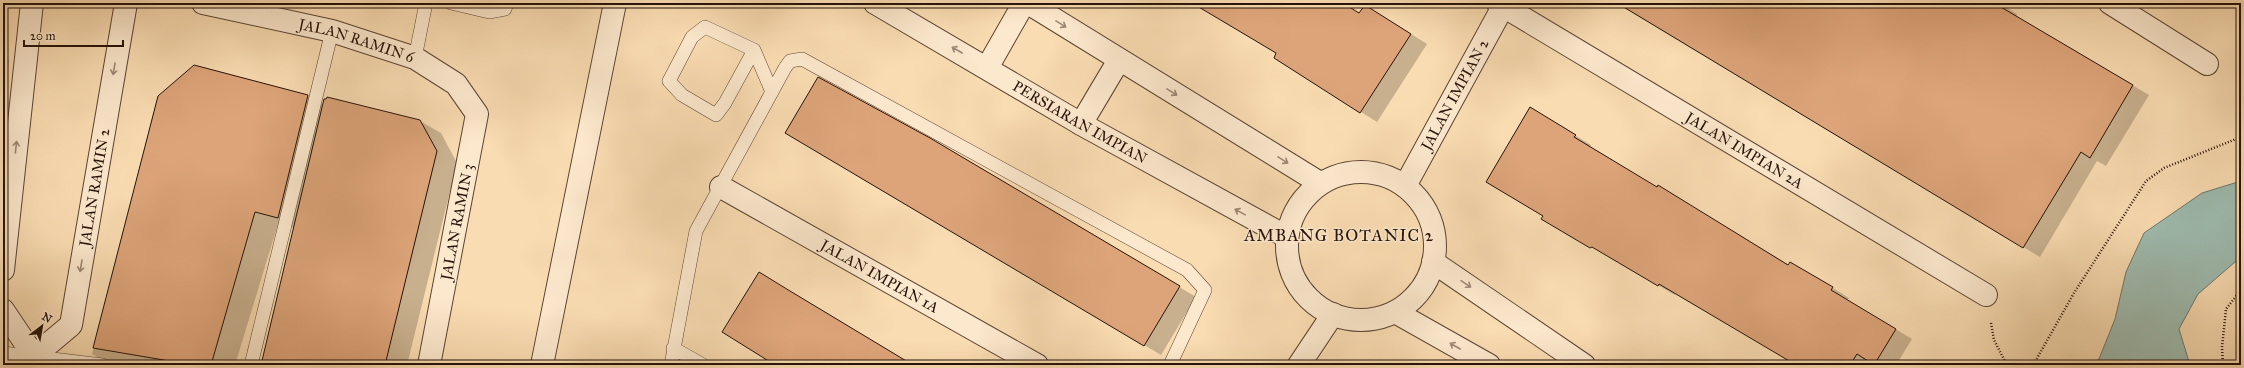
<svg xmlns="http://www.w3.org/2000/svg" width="2244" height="368" font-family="'IM FELL Great Primer',serif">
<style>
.water{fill:#9ebbaf;stroke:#6e776c}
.shadow{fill:#0003}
.building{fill:#dda479;stroke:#251208}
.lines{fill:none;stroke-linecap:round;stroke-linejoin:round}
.service-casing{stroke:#5a4432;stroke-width:14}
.minor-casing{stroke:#5a4432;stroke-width:24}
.tertiary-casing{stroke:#5a4432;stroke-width:24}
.path{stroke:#251208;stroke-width:2.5;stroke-dasharray:1 2;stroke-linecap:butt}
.service{stroke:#fce8cd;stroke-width:13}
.minor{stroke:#fce8cd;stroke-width:22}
.tertiary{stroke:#fce8cd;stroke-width:22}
.oneway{stroke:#9b8874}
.labels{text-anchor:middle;stroke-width:3;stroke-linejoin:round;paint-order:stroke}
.street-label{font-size:15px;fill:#251208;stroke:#fce8cd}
.quarter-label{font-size:17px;letter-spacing:1px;fill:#251208;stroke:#fce8cd}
</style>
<rect width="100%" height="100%" fill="#fadcb2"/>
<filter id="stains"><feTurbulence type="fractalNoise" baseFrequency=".005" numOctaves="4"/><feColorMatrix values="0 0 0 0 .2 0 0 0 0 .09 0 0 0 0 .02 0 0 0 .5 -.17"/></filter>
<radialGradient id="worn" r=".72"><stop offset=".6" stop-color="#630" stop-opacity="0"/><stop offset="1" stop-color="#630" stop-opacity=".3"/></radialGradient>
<path class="water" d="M 2241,181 L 2241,259 L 2235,262 L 2198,294 L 2179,329 L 2190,365 L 2091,365 L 2099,359 L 2115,319 L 2126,272 L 2144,233 L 2202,193 Z"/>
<path class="shadow" d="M 1197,3 L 1341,3 L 1360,14 L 1382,16 L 1427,44 L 1377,122 L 1275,58 L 1278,53 Z
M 1616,3 L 1999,3 L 2017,14 L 2016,17 L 2149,95 L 2106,166 L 2097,161 L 2040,257 Z
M 3,47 L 9,61 L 3,106 Z
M 194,66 L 308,96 L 323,105 L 420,121 L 441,133 L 457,163 L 407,365 L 262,365 L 294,228 L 278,224 L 235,365 L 110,365 L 92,354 L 159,96 Z
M 1547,118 L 1591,145 L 1590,147 L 1657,188 L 1675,196 L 1789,265 L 1807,272 L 1849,298 L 1847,300 L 1912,339 L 1896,365 L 1876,365 L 1873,363 L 1872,365 L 1798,365 L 1676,292 L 1675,295 L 1543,219 Z
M 787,132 L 947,149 L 1196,297 L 1161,355 Z"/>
<path class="building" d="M 1192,3 L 1343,3 L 1359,13 L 1365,5 L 1411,34 L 1360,113 L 1274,58 L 1276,53 Z
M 1617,3 L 1994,3 L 2133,85 L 2090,158 L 2081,152 L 2023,248 Z
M 194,65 L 308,95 L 278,218 L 255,212 L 211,365 L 193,365 L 93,348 L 158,96 Z
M 818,77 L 930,138 L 1180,286 L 1144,346 L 785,133 Z
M 327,97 L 420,120 L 437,151 L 385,365 L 261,365 L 324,99 L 326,99 Z
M 1530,107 L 1576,135 L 1574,137 L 1657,187 L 1658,185 L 1788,265 L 1790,262 L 1833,287 L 1831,290 L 1896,329 L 1874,365 L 1857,354 L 1850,365 L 1796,365 L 1659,284 L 1658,286 L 1592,247 L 1590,248 L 1541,219 L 1543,216 L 1486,182 Z
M 759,272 L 790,291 L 913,365 L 775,365 L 722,332 Z"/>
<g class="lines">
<g class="service-casing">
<path id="service" d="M 451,3 L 489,12 L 505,9 L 507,3
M 754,50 L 725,103 L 716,115 L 682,95 L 669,81 L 692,37 L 705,27 L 754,50 L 772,92
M 415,58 L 426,3
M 673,348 L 703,365
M 3,353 L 102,365
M 251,365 L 332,31
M 671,365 L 696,231 L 785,68 L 790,61 L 802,59 L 1187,270 L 1205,290 L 1170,365"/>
</g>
<g class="minor-casing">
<g id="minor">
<path id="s1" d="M 203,3 L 332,31 L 415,58 L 456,84 L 477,114 L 429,365"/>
<path id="s2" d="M 875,3 L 1081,124 L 1287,237"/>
<path d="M 1028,3 L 1320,183"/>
<path id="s3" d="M 1498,3 L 1986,295"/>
<path d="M 2110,3 L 2207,64"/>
<path d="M 987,68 L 1024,3"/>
<path d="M 1081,124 L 1119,60"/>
<circle cx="1361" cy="246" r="74"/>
<path id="s4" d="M 1405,186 L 1505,3"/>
<path id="s5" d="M 721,187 L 1037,365"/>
<path d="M 1433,262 L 1584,365"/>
<path d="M 3,270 L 32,3"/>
<path d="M 3,310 L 34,356"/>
<path d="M 1395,312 L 1489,365"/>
<path id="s6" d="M 32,365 L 34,356 L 71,325 L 126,3"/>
<path d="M 1299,365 L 1333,314"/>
</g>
</g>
<g class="tertiary-casing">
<path id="tertiary" d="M 542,365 L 615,3"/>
</g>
<path class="path" d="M 1991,323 L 1994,340 L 2007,365
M 2030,365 L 2036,360 L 2074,293 L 2146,181 L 2164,168 L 2241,137
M 2223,365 L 2222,347 L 2226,309 L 2241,290"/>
<use href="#service" class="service"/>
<use href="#minor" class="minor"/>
<use href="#tertiary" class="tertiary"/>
</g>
<defs><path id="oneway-shaft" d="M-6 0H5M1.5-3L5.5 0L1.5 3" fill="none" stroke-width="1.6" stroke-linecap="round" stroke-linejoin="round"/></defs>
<g class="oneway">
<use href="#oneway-shaft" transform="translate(1061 24) rotate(32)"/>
<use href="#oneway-shaft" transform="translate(957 50) rotate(-150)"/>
<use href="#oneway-shaft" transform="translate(114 69) rotate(100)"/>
<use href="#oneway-shaft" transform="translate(1172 92) rotate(32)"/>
<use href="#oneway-shaft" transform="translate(16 147) rotate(-84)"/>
<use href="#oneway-shaft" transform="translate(1283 160) rotate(32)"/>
<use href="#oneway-shaft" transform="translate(1240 212) rotate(-151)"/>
<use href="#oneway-shaft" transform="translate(81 266) rotate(100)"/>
<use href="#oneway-shaft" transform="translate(1466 284) rotate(34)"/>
<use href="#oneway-shaft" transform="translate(1455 346) rotate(-150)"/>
</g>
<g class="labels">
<g class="street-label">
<text dy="5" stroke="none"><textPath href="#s1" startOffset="158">JALAN RAMIN 6</textPath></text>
<text dy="5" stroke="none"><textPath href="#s4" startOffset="104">JALAN IMPIAN 2</textPath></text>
<text dy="5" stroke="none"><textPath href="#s2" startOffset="237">PERSIARAN IMPIAN</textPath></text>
<text dy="5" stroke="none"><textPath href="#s3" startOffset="287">JALAN IMPIAN 2A</textPath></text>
<text dy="5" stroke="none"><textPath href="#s6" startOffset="197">JALAN RAMIN 2</textPath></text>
<text transform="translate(457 222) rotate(-79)" y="5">JALAN RAMIN 3</text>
<text dy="5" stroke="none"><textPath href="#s5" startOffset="182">JALAN IMPIAN 1A</textPath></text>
</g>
<g class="quarter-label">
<text x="1339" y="241">AMBANG BOTANIC 2</text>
</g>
</g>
<rect width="2244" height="368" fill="none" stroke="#fadcb2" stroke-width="16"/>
<rect x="4" y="4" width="2236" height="360" fill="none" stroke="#251208" stroke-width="2"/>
<rect x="8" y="8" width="2228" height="352" fill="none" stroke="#251208"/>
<g transform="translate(42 326) rotate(31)" stroke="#fce8cd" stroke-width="3" paint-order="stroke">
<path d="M0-3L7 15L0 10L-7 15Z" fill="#251208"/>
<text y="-6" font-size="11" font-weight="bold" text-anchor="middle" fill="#251208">N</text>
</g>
<path d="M24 40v6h99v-6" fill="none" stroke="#251208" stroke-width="2"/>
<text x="30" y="40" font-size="12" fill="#251208" stroke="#fce8cd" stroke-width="3" paint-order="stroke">20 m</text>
<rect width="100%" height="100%" filter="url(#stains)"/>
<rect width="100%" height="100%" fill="url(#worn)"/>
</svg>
